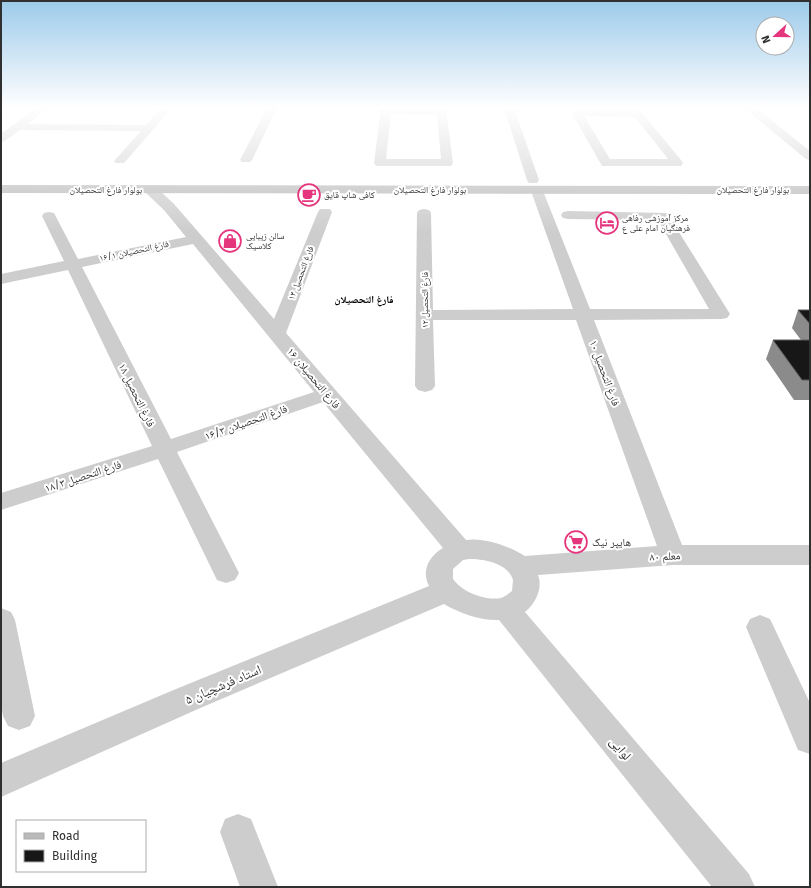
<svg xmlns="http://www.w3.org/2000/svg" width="811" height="888" font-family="'Fira Sans','Noto Naskh Arabic',sans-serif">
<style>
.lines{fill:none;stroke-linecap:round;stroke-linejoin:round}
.minor{fill:#cdcdcd;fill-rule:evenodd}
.secondary{fill:#bababa;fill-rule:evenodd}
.wall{fill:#8b8b8b}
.building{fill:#171717;stroke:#5d5d5d}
.labels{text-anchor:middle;stroke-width:4;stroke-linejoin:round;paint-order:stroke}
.far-street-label{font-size:9px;fill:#303030;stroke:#fff}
.far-poi-label{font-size:9px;fill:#303030;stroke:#fff;text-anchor:start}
.far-neighbourhood-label{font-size:10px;font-weight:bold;fill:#000;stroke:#fff}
.street-label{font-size:11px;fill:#303030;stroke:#fff}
.poi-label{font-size:11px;fill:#303030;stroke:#fff;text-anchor:start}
.near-street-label{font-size:13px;fill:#303030;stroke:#fff}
</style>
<rect width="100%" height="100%" fill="#fff"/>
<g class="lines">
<path class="minor" d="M 36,108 L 48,108 L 28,124 L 146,125 L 161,108 L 172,108 L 124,163 L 116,163 L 114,161 L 141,131 L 20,130 L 5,141 L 1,142 L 1,134 Z
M 267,108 L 277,108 L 252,160 L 250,162 L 242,162 L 240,160 Z
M 381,108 L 446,110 L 453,163 L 451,166 L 376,166 L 374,163 ZM 391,114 L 437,115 L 441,159 L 386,159 Z
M 504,108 L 514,108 L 539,180 L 537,183 L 529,183 L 527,180 Z
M 628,108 L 638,108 L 681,160 L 683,163 L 681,166 L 602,166 L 572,113 L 577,110 L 630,111 ZM 584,116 L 635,117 L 668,159 L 610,159 Z
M 744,108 L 756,108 L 810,151 L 810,160 L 806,159 Z
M 151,186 L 156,187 L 174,204 L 274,319 L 318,212 L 320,209 L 330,209 L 332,212 L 286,333 L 466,540 C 484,537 509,546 525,556 L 657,546 L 576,320 L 433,320 L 435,386 L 432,390 L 425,392 L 418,390 L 415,386 L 417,213 L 419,210 L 424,209 L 429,210 L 431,213 L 433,310 L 573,309 L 531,191 L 532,188 L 542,188 L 543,191 L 590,309 L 709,309 L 658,220 L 568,219 L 563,218 L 561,215 L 563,212 L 568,211 L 667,213 L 730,314 L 727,318 L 721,319 L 594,320 L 682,545 L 810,545 L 810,565 L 673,565 L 538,575 C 543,588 536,603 525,612 L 749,874 L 755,887 L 712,887 L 499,620 C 481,621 459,613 444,604 L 198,709 L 1,797 L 1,763 L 176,689 L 429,586 C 421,571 429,556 443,548 L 323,402 L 177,452 L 239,573 L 235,580 L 226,583 L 217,580 L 158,459 L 1,510 L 1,493 L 152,446 L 68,270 L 1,284 L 1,274 L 64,261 L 42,216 L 44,213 L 49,212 L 54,213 L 78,259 L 186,237 L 164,210 L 146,193 L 145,190 L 146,187 ZM 193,244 L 314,392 L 171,439 L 82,267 ZM 469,559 C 484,559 508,563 513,580 L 512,591 C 508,594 505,597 501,598 C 485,601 462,592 453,579 L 453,569 L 463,560 Z
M 1,608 L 11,612 L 15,620 L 35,716 L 30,726 L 19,730 L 8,726 L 3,716 L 1,704 Z
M 760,615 L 770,619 L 810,703 L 810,754 L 798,750 L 746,627 L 750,619 Z
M 238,814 L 251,819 L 278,887 L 240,887 L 220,832 L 225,819 Z"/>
<path class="secondary" d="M 1,185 L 810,186 L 810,194 L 1,193 Z"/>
</g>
<path class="wall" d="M 798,310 L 810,310 L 810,400 L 794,400 L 766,359 L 773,340 L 801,340 L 792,328 Z"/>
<path class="building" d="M 798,310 L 810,310 L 810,324 Z
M 773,340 L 810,340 L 810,380 L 802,380 Z"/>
<linearGradient id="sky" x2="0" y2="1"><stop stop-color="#9ccaea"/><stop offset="0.46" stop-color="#fff"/><stop offset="1" stop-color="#fff" stop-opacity="0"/></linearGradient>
<rect width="811" height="233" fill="url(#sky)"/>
<defs>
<g id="cafe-ring" transform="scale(1.15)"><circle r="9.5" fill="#fff" stroke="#e5357c" stroke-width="1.5"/><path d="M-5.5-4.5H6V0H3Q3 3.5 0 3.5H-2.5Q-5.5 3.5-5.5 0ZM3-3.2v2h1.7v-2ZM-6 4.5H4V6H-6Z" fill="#e5357c"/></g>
<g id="hotel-ring" transform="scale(1.15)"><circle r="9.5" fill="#fff" stroke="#e5357c" stroke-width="1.5"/><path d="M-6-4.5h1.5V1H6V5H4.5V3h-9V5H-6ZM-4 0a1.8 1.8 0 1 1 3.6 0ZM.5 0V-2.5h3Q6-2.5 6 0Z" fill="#e5357c"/></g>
<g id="shop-ring" transform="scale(1.15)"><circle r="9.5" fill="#fff" stroke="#e5357c" stroke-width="1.5"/><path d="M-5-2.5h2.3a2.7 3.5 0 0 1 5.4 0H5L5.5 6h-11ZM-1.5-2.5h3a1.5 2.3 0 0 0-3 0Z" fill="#e5357c"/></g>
<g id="supermarket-ring" transform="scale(1.15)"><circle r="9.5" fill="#fff" stroke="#e5357c" stroke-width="1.5"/><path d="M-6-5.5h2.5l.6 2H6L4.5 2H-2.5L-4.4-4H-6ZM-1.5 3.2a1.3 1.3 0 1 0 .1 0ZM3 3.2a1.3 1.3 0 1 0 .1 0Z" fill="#e5357c"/></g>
</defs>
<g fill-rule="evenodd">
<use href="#cafe-ring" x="309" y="195"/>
<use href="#hotel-ring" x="607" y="223"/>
<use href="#shop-ring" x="230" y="241"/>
<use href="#supermarket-ring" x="576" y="542"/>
</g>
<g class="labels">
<g class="far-street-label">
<text x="106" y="193">بولوار فارغ التحصیلان</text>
<text x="430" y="193">بولوار فارغ التحصیلان</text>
<text x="753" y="193">بولوار فارغ التحصیلان</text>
<text transform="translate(134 251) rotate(-12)" y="3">فارغ التحصیلان ۱۶/۱</text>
<text transform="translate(301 273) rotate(-69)" y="3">فارغ التحصیل ۱۴</text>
<text transform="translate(425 300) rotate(-90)" y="3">فارغ التحصیل ۱۲</text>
</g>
<g class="far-poi-label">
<text x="324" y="198">کافی شاپ قایق</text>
<text x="622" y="221">مرکز آموزشی رفاهی<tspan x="622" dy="10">فرهنگیان امام علی ع</tspan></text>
<text x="246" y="239">سالن زیبایی<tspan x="246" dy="10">کلاسیک</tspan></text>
</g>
<g class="far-neighbourhood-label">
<text x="364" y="303">فارغ التحصیلان</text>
</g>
<g class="street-label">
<text transform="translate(605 373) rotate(70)" y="4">فارغ التحصیل ۱۰</text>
<text transform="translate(314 378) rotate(50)" y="4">فارغ التحصیلان ۱۶</text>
<text transform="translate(137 395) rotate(64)" y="4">فارغ التحصیل ۱۸</text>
<text transform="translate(246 422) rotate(-19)" y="4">فارغ التحصیلان ۱۶/۳</text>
<text transform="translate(83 476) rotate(-18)" y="4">فارغ التحصیل ۱۸/۳</text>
<text transform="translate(665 556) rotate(-3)" y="4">معلم ۸۰</text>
</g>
<g class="poi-label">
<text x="592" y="546">هایپر نیک</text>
</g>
<g class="near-street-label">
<text transform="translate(223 684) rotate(-23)" y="5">استاد فرشچیان ۵</text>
<text transform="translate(621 748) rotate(50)" y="5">لوایی</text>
</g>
</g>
<rect width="811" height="888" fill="none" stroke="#303030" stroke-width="4"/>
<rect x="16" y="820" width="130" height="52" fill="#ffffff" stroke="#acacac"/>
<rect x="24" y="833" width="20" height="6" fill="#bababa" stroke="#acacac"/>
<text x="52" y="840" font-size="12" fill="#303030">Road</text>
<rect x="24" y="850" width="20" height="12" fill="#171717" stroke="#acacac"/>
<text x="52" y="860" font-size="12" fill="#303030">Building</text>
<g transform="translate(775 36) rotate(249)"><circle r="19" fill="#ffffff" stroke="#acacac"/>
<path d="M0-3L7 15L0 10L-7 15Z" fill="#e5357c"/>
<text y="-6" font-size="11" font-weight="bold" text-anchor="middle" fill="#303030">N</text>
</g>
</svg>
